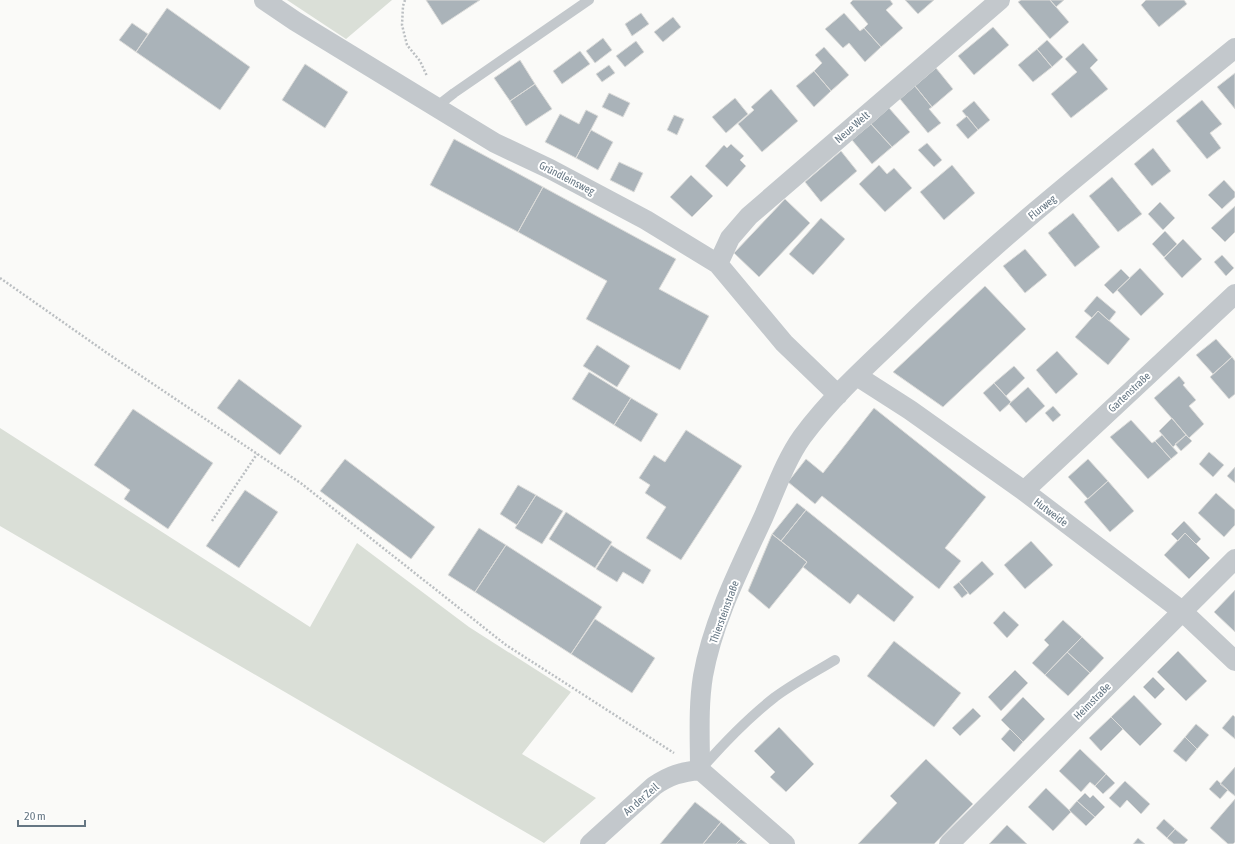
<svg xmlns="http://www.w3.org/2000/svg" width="1235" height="844" font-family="'Asap Condensed',sans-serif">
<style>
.green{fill:#dadfd7}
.building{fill:#aab3b9;stroke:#dcdcda}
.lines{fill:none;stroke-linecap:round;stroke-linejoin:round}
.path{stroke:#bbbfc2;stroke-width:2.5;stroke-dasharray:2 2;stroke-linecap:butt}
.service{stroke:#c3c8cc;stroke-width:10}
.minor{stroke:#c3c8cc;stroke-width:20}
.labels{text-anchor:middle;stroke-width:4;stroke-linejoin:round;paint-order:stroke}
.street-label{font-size:11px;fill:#657683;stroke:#fff}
</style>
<rect width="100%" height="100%" fill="#fafaf8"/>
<path class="green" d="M 287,0 L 392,0 L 346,39 Z
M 0,428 L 310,627 L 357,543 L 469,627 L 571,692 L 522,754 L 596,798 L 544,843 L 0,526 Z"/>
<path class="building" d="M 426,0 L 480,0 L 442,25 Z
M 853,0 L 890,0 L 893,4 L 886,10 L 903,28 L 881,47 L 864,28 L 868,24 L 850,3 Z
M 905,0 L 934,0 L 918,14 Z
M 1021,0 L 1050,0 L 1069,22 L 1050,39 L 1018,2 Z
M 1050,0 L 1064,0 L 1056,7 Z
M 1146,0 L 1184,0 L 1187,4 L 1159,27 L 1141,5 Z
M 167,8 L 250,67 L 220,110 L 136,52 Z
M 641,13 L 649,24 L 632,36 L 625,24 Z
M 844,13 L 860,31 L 864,28 L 881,47 L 865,62 L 849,43 L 843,48 L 825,29 Z
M 673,17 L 681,27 L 663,42 L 654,32 Z
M 132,23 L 148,34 L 136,52 L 119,40 Z
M 993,27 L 1009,45 L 974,75 L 958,56 Z
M 603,38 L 612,50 L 595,63 L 586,51 Z
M 1047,40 L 1063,57 L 1052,67 L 1037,49 Z
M 636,41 L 644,52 L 625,67 L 616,56 Z
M 1083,43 L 1098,60 L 1090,68 L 1108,89 L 1071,118 L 1051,94 L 1077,72 L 1065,59 Z
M 824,47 L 849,75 L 831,91 L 814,71 L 822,63 L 815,55 Z
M 1037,49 L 1052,67 L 1033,82 L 1018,65 Z
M 580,51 L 590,64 L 562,84 L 553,71 Z
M 520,60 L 535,84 L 510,101 L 494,78 Z
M 305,64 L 348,92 L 325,128 L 282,100 Z
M 609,65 L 615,73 L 602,82 L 596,74 Z
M 936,68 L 953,89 L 932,107 L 915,86 Z
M 814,71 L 831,91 L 814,107 L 796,86 Z
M 1235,73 L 1235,109 L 1217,87 Z
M 535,84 L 552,109 L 526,126 L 510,101 Z
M 915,86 L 932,107 L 929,109 L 941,123 L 928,133 L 900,99 Z
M 771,89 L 798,121 L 762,152 L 738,124 L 754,110 L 751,107 Z
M 609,93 L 630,103 L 623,117 L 602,107 Z
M 735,98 L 748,114 L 726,133 L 712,117 Z
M 1202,100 L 1222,124 L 1210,133 L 1221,148 L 1207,159 L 1176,121 Z
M 974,101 L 990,120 L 978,130 L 962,111 Z
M 889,108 L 910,132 L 892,147 L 871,124 Z
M 586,110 L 598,116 L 576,158 L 545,142 L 560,114 L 579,124 Z
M 674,115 L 684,119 L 677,135 L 667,130 Z
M 967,116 L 978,130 L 968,139 L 956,125 Z
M 871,124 L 892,147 L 872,164 L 852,140 Z
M 591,130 L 613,142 L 598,170 L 576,158 Z
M 454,139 L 543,187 L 518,232 L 430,185 Z
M 927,143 L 942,160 L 934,167 L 918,150 Z
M 731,144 L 744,156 L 740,160 L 746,166 L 727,187 L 705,166 L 724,145 L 727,148 Z
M 1153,148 L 1171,171 L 1152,186 L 1134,164 Z
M 841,151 L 857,171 L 821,202 L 805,182 Z
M 619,162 L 643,173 L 634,192 L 610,180 Z
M 879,165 L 887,174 L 894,168 L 912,188 L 885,212 L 859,184 Z
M 952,165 L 975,193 L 944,220 L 920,192 Z
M 691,175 L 713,196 L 692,217 L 670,197 Z
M 1112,177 L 1142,214 L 1118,232 L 1089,196 Z
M 1224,180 L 1235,192 L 1235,197 L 1222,209 L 1208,195 Z
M 543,187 L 676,259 L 659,289 L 709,316 L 680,370 L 586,319 L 607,281 L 518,232 Z
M 785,199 L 810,223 L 759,277 L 734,253 Z
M 1160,202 L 1175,218 L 1163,230 L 1148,214 Z
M 1235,206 L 1235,232 L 1225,242 L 1211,228 Z
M 1073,213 L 1100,247 L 1075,267 L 1048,233 Z
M 821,218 L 845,239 L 813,275 L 789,254 Z
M 1165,231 L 1177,244 L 1164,257 L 1152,244 Z
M 1183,239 L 1202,259 L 1182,278 L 1164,258 Z
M 1025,249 L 1047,275 L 1025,293 L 1003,266 Z
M 1222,255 L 1234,268 L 1226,276 L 1214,262 Z
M 1140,268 L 1164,294 L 1141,316 L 1117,290 Z
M 1121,269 L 1130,278 L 1113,294 L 1104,285 Z
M 985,286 L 1026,329 L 943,407 L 893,372 Z
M 1097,296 L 1116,312 L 1109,321 L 1098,311 L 1092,318 L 1084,311 Z
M 1098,311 L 1130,339 L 1108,365 L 1075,337 Z
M 1216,339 L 1232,357 L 1213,374 L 1196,355 Z
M 597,345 L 630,366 L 617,387 L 583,366 Z
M 1057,351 L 1078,374 L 1056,394 L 1036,370 Z
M 1232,357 L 1235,361 L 1235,394 L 1229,399 L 1210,377 Z
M 1014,366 L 1025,378 L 1006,396 L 994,383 Z
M 589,372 L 631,398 L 614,425 L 572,399 Z
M 1179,376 L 1185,383 L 1183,385 L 1196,400 L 1189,406 L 1204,424 L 1189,438 L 1154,398 Z
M 239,379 L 302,426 L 280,455 L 217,408 Z
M 994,383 L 1011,402 L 1000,412 L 983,393 Z
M 1028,387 L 1045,406 L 1026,423 L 1009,404 Z
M 631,398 L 658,414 L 641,442 L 614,425 Z
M 1053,406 L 1061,415 L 1053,422 L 1045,413 Z
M 874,408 L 986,497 L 945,548 L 961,561 L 939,589 L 822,496 L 815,504 L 788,482 L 806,459 L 823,473 Z
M 133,409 L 213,463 L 168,529 L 124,499 L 130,490 L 94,465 Z
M 1172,418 L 1186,435 L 1173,447 L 1159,431 Z
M 1131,420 L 1152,443 L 1155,441 L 1171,459 L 1148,479 L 1110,437 Z
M 686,430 L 742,466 L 681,560 L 646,538 L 666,507 L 645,493 L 650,485 L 639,478 L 654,455 L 665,462 Z
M 1162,435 L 1178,453 L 1171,459 L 1155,441 Z
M 1186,435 L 1192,441 L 1181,451 L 1175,444 Z
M 1209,452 L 1224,465 L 1213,477 L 1199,464 Z
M 345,459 L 435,527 L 411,559 L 320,491 Z
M 1088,459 L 1108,481 L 1088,499 L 1068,477 Z
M 1235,467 L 1235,483 L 1227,476 Z
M 1108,481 L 1134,511 L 1110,532 L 1084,502 Z
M 518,485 L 536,495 L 517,525 L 500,514 Z
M 245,490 L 278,512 L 239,568 L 206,546 Z
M 1216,493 L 1235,510 L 1235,525 L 1224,537 L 1198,513 Z
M 536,495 L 563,511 L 542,544 L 515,528 Z
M 797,503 L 806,510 L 781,541 L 772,534 Z
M 806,510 L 914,597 L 894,622 L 858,594 L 850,604 L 803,567 L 807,562 L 781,541 Z
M 566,512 L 612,542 L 595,568 L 549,539 Z
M 1184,521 L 1201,539 L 1196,544 L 1185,533 L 1178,541 L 1171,534 Z
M 479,528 L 506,545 L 475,592 L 448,575 Z
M 1185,533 L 1210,558 L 1189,579 L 1164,555 Z
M 772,534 L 807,562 L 769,609 L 748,591 Z
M 1031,541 L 1053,565 L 1025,589 L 1004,565 Z
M 506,545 L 602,607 L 571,654 L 475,592 Z
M 611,545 L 651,570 L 643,584 L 623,572 L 617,582 L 596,569 Z
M 982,561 L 994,574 L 970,595 L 959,582 Z
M 959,582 L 968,593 L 962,598 L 953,587 Z
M 1235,590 L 1235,632 L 1214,612 Z
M 1004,611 L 1019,625 L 1007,638 L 993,623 Z
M 595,619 L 655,658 L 632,693 L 571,654 Z
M 1063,620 L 1082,637 L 1045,675 L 1032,663 L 1049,645 L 1044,640 Z
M 1082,637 L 1104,658 L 1090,673 L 1067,652 Z
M 894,641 L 961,693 L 934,727 L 867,676 Z
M 1178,651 L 1207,681 L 1186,701 L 1157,672 Z
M 1067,652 L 1090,673 L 1068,696 L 1045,675 Z
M 1015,670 L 1028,683 L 1001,711 L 988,697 Z
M 1153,677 L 1165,689 L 1155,699 L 1143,687 Z
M 1134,695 L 1162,724 L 1140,746 L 1111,717 Z
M 1023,697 L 1045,719 L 1023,742 L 1001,720 Z
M 973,708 L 981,716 L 960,736 L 952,728 Z
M 1233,715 L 1235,717 L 1235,739 L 1222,728 Z
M 1111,717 L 1123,729 L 1101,751 L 1089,738 Z
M 1196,724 L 1209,735 L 1197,749 L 1185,737 Z
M 779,727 L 814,764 L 786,792 L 770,777 L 775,772 L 754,751 Z
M 1010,729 L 1023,742 L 1014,752 L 1001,739 Z
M 1185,737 L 1197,749 L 1186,762 L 1173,751 Z
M 1080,749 L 1106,774 L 1095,786 L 1090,782 L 1081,792 L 1059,771 Z
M 926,759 L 973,804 L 934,844 L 858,844 L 897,803 L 890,796 Z
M 1235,767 L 1235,796 L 1220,784 Z
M 1106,774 L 1115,783 L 1103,794 L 1095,786 Z
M 1217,780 L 1228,790 L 1220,799 L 1209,789 Z
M 1125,781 L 1150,804 L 1141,814 L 1127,800 L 1120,808 L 1109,798 Z
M 1046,788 L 1071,812 L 1053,831 L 1028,807 Z
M 1085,793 L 1090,798 L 1093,795 L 1105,807 L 1095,817 L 1077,801 Z
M 1235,799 L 1235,842 L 1233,844 L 1228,844 L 1210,828 Z
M 1077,801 L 1095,817 L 1086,826 L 1069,810 Z
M 695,802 L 721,822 L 703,844 L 660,844 Z
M 1164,819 L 1175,829 L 1167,838 L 1156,828 Z
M 721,822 L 741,839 L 736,844 L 703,844 Z
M 1007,825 L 1027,844 L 989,844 Z
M 1175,829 L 1188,840 L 1184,844 L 1174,844 L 1167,838 Z
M 1138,838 L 1145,844 L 1133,844 Z
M 741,839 L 747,844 L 736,844 Z"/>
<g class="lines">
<path class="path" d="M 405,0 L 403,6 L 402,25 L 407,45 L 420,61 L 427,76
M 0,278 L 107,353 L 302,484 L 506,645 L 674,753
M 212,521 L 257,454"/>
<path class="service" d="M 436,107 L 454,93 L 589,0
M 702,768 C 724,743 748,718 775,697 C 794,683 815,672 835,660"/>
<path class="minor" d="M 264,0 L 295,21 L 495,143 L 550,169 L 646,220 L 718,264 L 784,343 L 838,395
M 718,264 L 730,238 L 749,216 L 1000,0
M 857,376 L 910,410 L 1024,491 L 1182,611 L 1235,661
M 1024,491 L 1235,294
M 590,844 L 654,786 C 670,775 681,772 700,770
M 785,844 L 700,770 C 700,738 698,707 703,676 C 713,620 740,568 763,518 C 775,491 785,461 802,437 C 830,399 865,367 899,335 C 1004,232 1121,141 1235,48
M 949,844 L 1235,559"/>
</g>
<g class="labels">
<g class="street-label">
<text transform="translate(852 127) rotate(-41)" y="4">Neue Welt</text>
<text transform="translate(567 178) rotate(27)" y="4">Gründleinsweg</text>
<text transform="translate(1042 207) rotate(-39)" y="4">Flurweg</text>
<text transform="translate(1129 392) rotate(-43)" y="4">Gartenstraße</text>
<text transform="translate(1051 512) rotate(37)" y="4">Hutweide</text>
<text transform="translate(724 612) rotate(-70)" y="4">Thiersteinstraße</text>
<text transform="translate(1092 701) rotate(-45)" y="4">Heimstraße</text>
<text transform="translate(641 799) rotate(-41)" y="4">An der Zeil</text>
</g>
</g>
<path d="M18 820v6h67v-6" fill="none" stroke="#657683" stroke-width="2"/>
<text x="24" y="820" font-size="12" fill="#657683" stroke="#ffffff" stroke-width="3" paint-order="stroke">20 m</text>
</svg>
